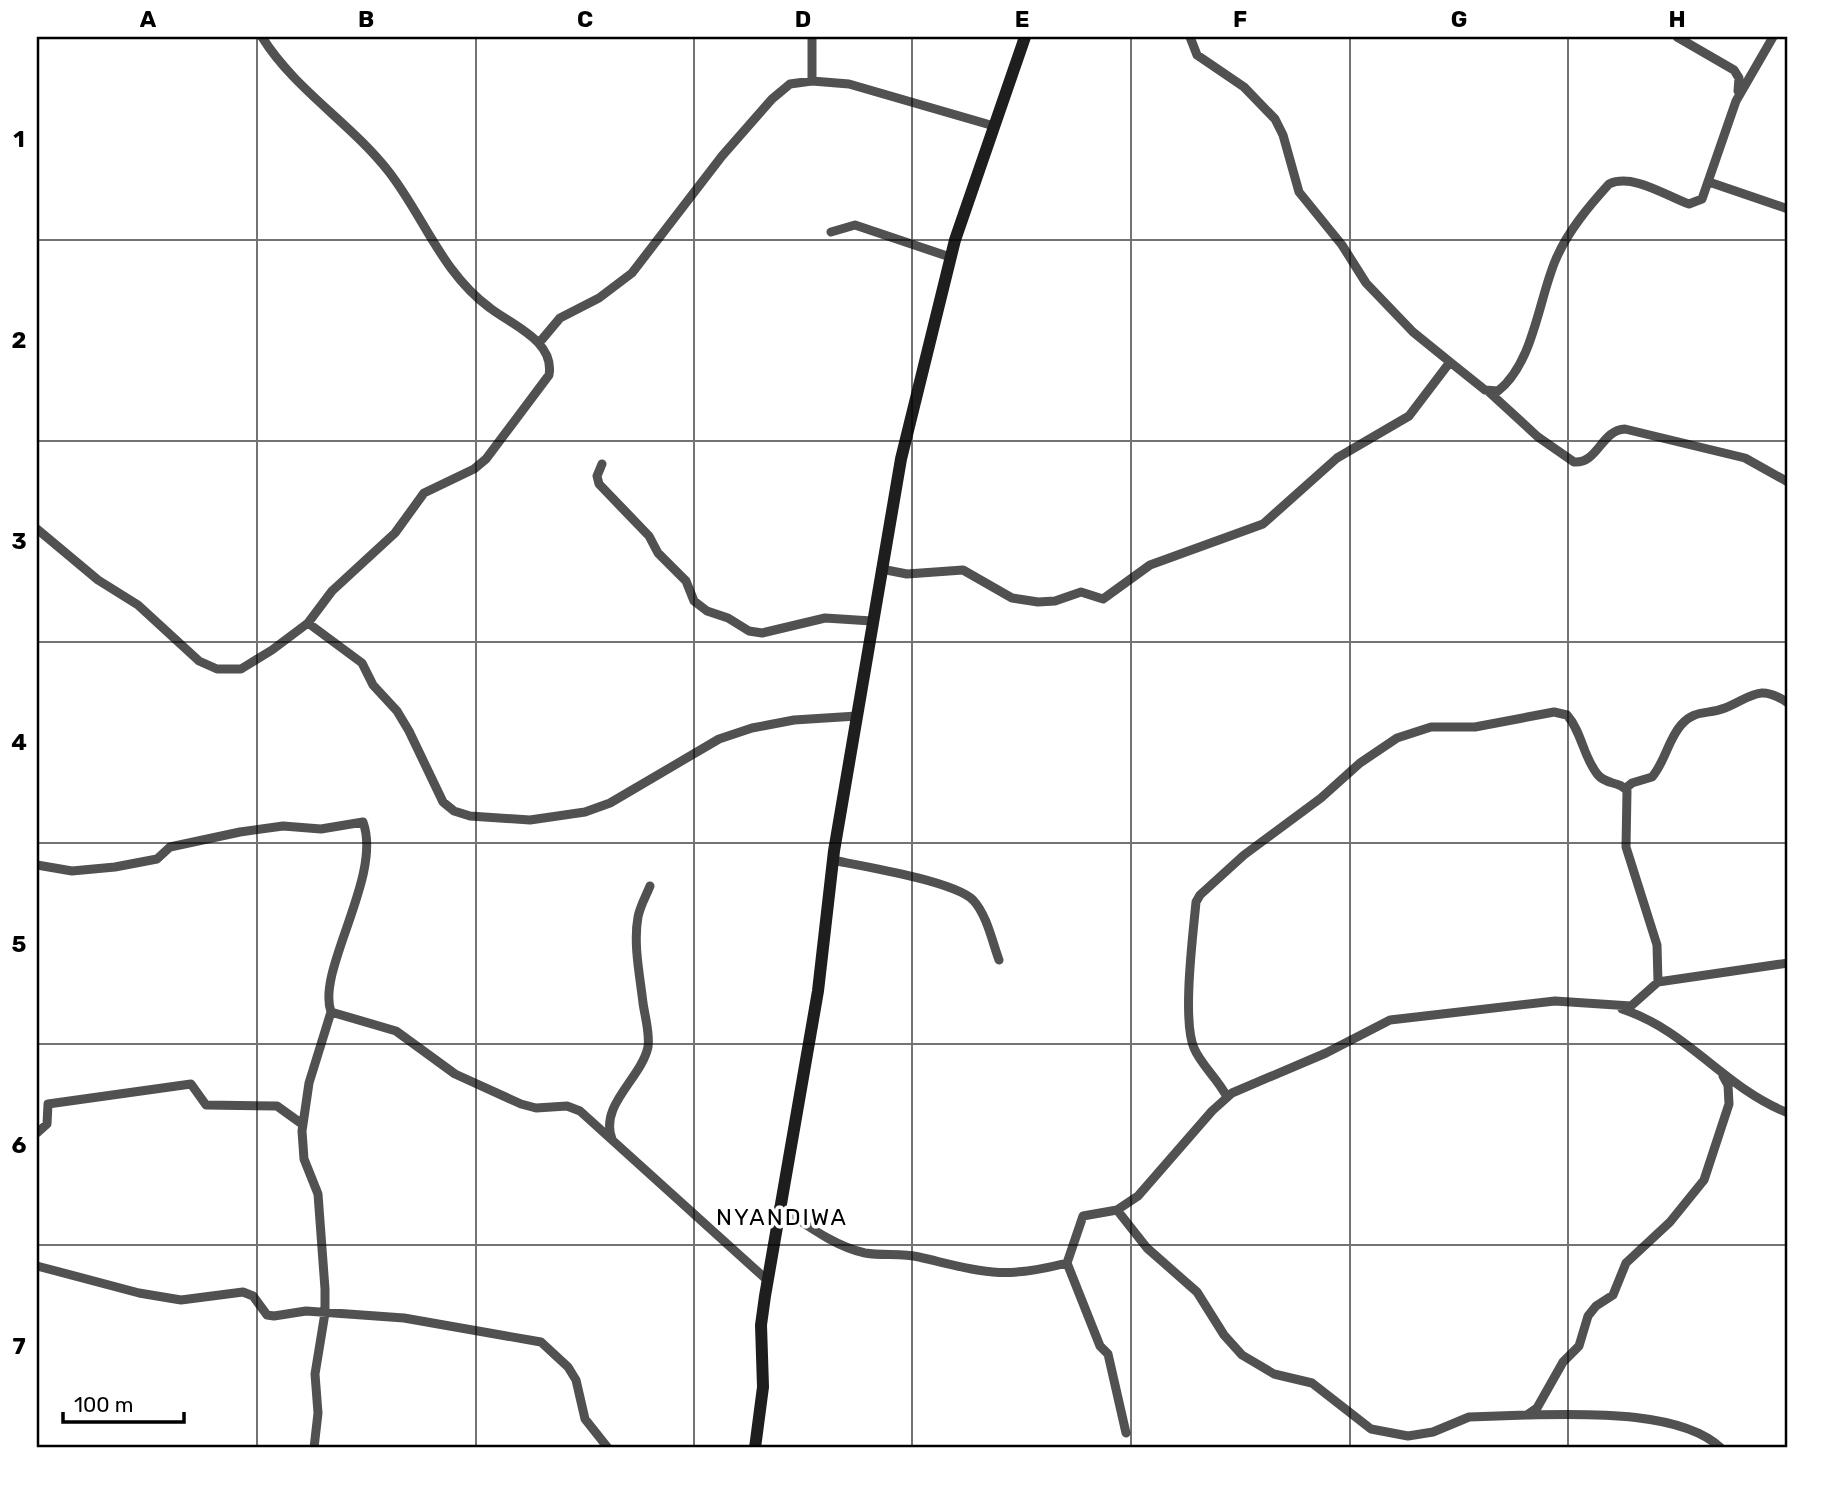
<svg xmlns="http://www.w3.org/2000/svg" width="1825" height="1485" font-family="Rubik,sans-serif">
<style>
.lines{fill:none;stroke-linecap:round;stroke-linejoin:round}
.street{stroke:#515151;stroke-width:9}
.secondary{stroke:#1e1e1e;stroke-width:12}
.grid{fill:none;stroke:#000;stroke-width:2;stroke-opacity:0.55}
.labels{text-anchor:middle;stroke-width:7;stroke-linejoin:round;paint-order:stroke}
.quarter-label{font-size:23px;letter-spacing:2px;fill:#000;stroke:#fff}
.neatline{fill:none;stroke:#000;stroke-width:2.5}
.grid-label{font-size:23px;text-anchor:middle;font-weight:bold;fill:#000}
</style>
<rect width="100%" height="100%" fill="#fff"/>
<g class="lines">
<path class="street" d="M 1190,37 L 1197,55 L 1244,87 L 1275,119 L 1283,135 L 1299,192 L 1342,245 L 1366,283 L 1413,332 L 1450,362
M 1677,37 L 1734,70 L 1739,78 L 1738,91
M 812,81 L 812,37
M 1709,182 L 1788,209
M 831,232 L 855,225 L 950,257
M 539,343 L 560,318 L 599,298 L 632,273 L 722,156 L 772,99 L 790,84 L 812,81 L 849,84 L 994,126
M 1489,392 L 1538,437 L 1574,462 C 1598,464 1601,430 1625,429 L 1745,458 L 1788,482
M 602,464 L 597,476 L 599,484 L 649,536 L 658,553 L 686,581 L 694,601 L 707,611 L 728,618 L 749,631 L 762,633 L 825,618 L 872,621
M 37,529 L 98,580 L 138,605 L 199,661 L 217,669 L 241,669 L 272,650 L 308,623 L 332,591 L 395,533 L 424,493 L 474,469 L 486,459 L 549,375 C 555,341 512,325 490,308 C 442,273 424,217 389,172 C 351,123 295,90 262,37
M 881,569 L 907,574 L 963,570 L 1012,598 L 1038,602 L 1055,601 L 1081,592 L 1103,599 L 1150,565 L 1263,524 L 1337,458 L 1409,416 L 1450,362 L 1485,390 L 1498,391 C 1534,363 1539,297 1556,259 C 1568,231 1589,206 1609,184 C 1633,173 1666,196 1689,204 L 1702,199 L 1736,101 L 1773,37
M 308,623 L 362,663 L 373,685 L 397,711 L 409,731 L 443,802 L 454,811 L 470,816 L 530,820 L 585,812 L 610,803 L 719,739 L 752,728 L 794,720 L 857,716
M 1626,788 L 1632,783 L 1652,777 C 1665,762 1668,740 1681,725 C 1695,709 1707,715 1725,708 C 1752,697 1759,683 1788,703
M 832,860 C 862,866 954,881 973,900 C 987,915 992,941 999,960
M 37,865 L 72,871 L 115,867 L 157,859 L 170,847 L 240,832 L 283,826 L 321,829 L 363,822 C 383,876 316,970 331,1012 L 396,1031 L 455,1074 L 521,1104 L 536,1108 L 567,1106 L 580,1111 L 767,1280
M 1622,1009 C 1689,1031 1723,1087 1788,1113
M 1227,1097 C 1218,1079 1201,1065 1194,1048 C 1182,1020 1193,935 1196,902 L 1200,895 L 1244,855 L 1321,798 L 1360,763 L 1397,738 L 1431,727 L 1475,727 L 1554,712 L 1567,715 C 1582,732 1583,757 1598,775 C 1606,785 1620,781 1627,791 L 1626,847 L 1657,945 L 1658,982
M 37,1133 L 47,1124 L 48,1104 L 191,1084 L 206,1105 L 277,1106 L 302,1124
M 612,1139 C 599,1105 641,1079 648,1047 C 650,1033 645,1017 643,1003 C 640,976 633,944 638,917 C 640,906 646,896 650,886
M 779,1207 C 804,1223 835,1247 865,1253 C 883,1256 901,1253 919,1257 C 984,1272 1000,1280 1067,1263 L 1083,1216 L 1117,1210 L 1138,1196 L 1212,1111 L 1232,1093 L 1326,1053 L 1390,1020 L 1555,1001 L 1631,1006 L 1658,982 L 1788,963
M 1117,1210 L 1147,1248 L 1197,1292 L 1224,1335 L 1242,1355 L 1274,1374 L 1312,1383 L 1371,1429 L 1408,1436 L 1433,1432 L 1469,1417 L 1527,1415 L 1537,1408 L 1563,1362 L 1579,1346 L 1588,1316 L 1596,1306 L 1613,1295 L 1626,1263 L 1670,1222 L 1704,1180 L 1729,1104 L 1728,1085 L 1723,1076
M 1067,1263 L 1100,1346 L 1108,1354 L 1126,1433
M 37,1266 L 139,1293 L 181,1300 L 243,1292 L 253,1296 L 267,1315 L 274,1316 L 306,1311 L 404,1318 L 541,1342 L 568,1367 L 576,1380 L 585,1419 L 608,1448
M 1529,1415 C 1583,1414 1681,1410 1721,1448
M 314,1448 L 318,1413 L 315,1374 L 325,1313 L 325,1289 L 318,1194 L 304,1159 L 302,1131 L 309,1083 L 331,1012"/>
<path class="secondary" d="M 755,1448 L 763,1387 L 761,1325 L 765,1296 L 818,991 L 834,851 L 901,459 L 955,240 L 1025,37"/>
</g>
<path class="grid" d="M 257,37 L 257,1448M 476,37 L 476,1448M 694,37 L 694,1448M 912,37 L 912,1448M 1131,37 L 1131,1448M 1350,37 L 1350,1448M 1568,37 L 1568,1448M 37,240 L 1788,240M 37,441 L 1788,441M 37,642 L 1788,642M 37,843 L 1788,843M 37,1044 L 1788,1044M 37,1245 L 1788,1245"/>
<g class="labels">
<g class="quarter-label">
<text x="782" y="1225">NYANDIWA</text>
</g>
</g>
<rect width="1825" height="1485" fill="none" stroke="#ffffff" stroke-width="77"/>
<path d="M63 1412v10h121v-10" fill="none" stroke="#000000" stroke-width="3.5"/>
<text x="74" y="1412" font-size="21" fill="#000000" stroke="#ffffff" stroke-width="5" paint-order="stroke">100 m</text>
<rect x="38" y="38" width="1748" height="1408" class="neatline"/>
<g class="grid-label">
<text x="148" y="27">A</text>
<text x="366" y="27">B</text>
<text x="585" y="27">C</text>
<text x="803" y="27">D</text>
<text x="1022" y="27">E</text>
<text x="1240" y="27">F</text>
<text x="1459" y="27">G</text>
<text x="1677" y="27">H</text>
<text x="19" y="147">1</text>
<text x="19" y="348">2</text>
<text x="19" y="549">3</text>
<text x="19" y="750">4</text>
<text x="19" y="952">5</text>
<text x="19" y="1153">6</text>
<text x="19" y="1354">7</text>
</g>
</svg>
